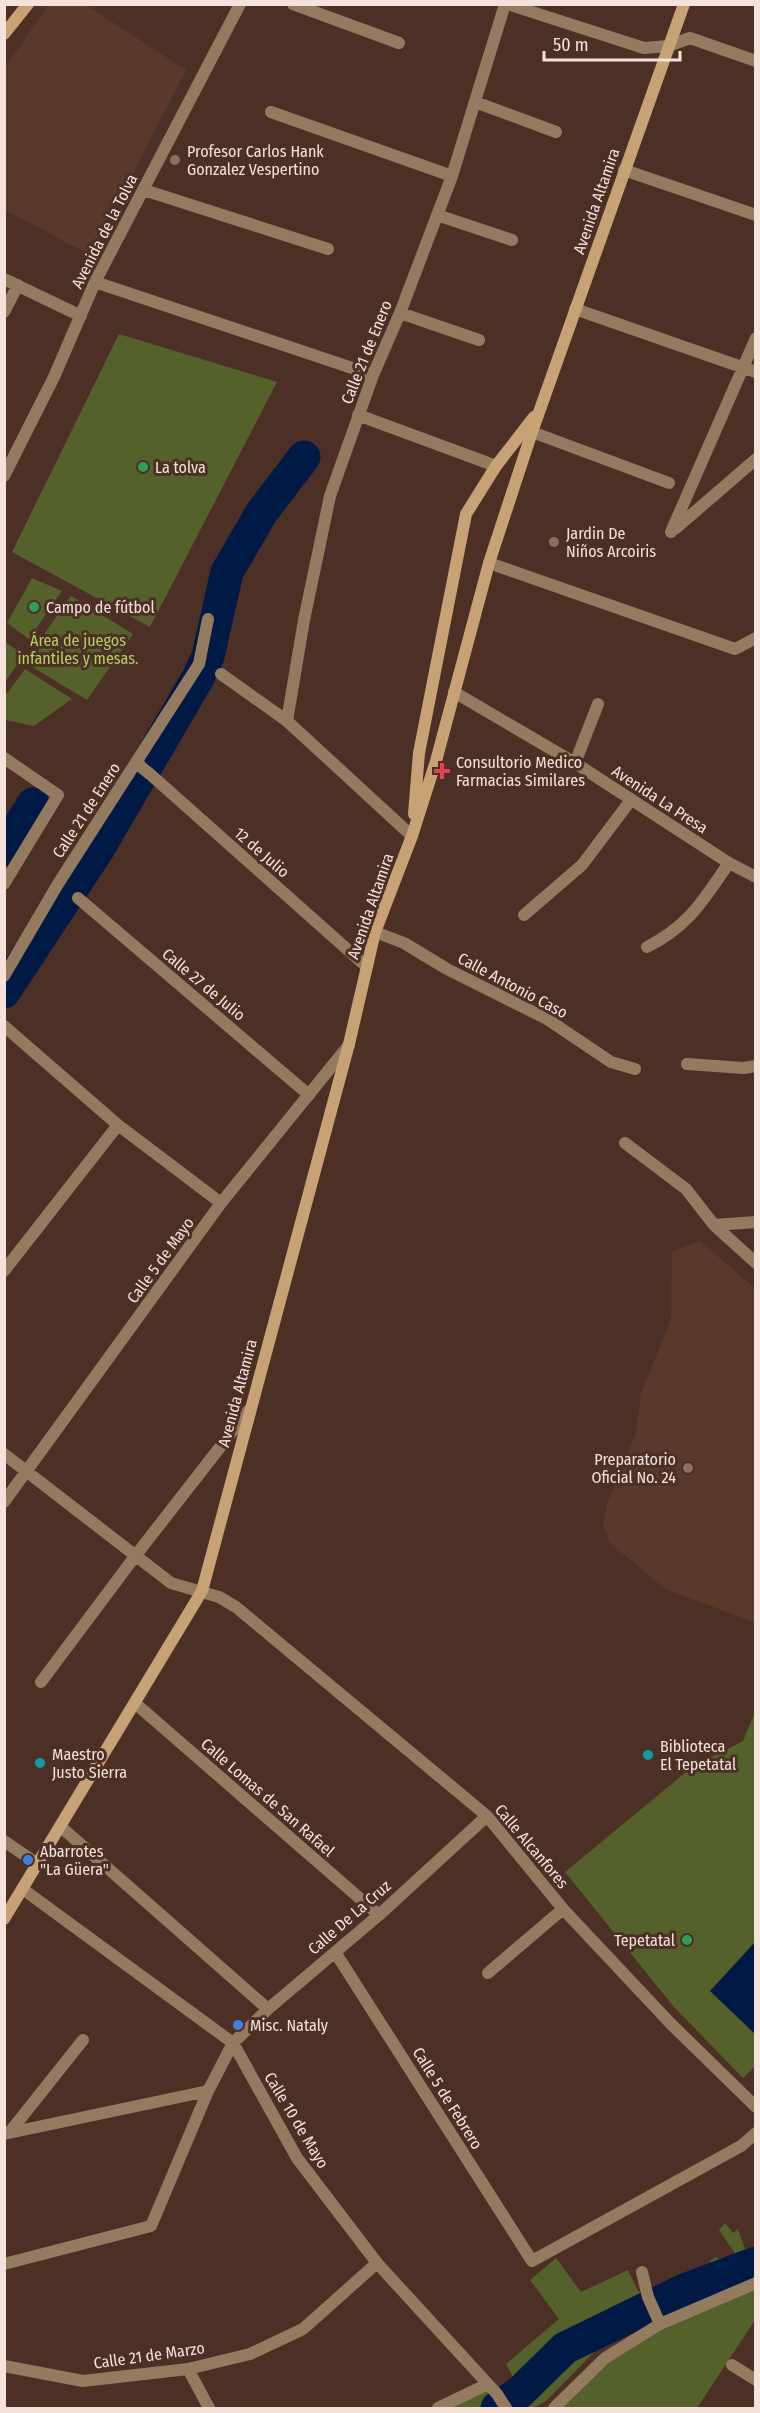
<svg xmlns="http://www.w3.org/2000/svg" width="760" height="2413" font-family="'Fira Sans Condensed',sans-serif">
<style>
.built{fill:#5a382a}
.green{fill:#54612b}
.water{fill:#001a45}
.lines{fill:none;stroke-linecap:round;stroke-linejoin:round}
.river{stroke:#001a45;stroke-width:33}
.street{stroke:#947b60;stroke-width:12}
.secondary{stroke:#c8a175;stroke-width:12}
.education-dot{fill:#8d6e63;stroke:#4c3025;stroke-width:2}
.leisure-dot{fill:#2e9e5b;stroke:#4c3025;stroke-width:2}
.health-dot{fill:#e0444e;stroke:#4c3025;stroke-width:2}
.culture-dot{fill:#0f9aa8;stroke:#4c3025;stroke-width:2}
.shop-dot{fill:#3f7fe0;stroke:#4c3025;stroke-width:2}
.labels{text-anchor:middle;stroke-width:6;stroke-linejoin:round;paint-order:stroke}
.poi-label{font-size:16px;fill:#f5e2db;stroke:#4c3025;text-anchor:start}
.street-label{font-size:16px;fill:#f5e2db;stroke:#4c3025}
.park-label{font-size:16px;fill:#b6d060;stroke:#4c3025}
</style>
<rect width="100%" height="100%" fill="#4c3025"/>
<path class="built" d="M 48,5 L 86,5 L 186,70 L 92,256 L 5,210 L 5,68 Z
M 700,1241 L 755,1288 L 755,1623 L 664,1588 L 610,1543 L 603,1525 L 607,1504 L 636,1432 L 641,1393 L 671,1319 L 672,1252 Z"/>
<path class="green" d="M 119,334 L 277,382 L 150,627 L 12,552 Z
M 32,578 L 62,591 L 29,639 L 7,623 Z
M 71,596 L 133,634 L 87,700 L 24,662 Z
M 5,642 L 24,655 L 5,682 Z
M 25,669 L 72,699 L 34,726 L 5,720 L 5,696 Z
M 755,1712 L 756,2065 L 743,2078 L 674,2007 L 565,1872 L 691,1768 L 743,1741 Z
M 725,2223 L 733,2233 L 738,2229 L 747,2255 L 755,2254 L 755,2270 L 598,2348 L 546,2401 L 534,2408 L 438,2408 L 486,2385 L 500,2386 L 514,2379 L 506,2364 L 559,2319 L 530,2280 L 556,2258 L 581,2292 L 628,2270 L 638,2291 L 648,2297 L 714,2272 L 710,2261 L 716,2257 L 722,2261 L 736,2255 L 719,2230 Z
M 755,2283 L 755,2320 L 697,2408 L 554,2408 L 605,2358 Z"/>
<path class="water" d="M 755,1942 L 755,2034 L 710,1991 Z"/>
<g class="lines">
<path class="river" d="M 4,850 L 33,804
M 4,992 L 97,851 L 199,676 L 208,656 L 227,572 L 262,512 L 304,457
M 497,2408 L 519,2393 L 565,2348 L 682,2291 L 756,2263"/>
<path class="street" d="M 293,4 L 399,43
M 507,4 L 644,48 L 668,46 L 690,38 L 756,61
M 475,102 L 556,132
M 271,112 L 452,176
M 624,170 L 756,215
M 144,190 L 328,249
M 437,215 L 512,240
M 4,279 L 81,316
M 95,282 L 373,375
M 575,309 L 756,372
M 4,312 L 18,285
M 400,313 L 479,340
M 358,415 L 496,466
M 532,432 L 669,483
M 4,476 L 54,377 L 95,282 L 240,4
M 675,529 L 756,459
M 671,532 L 756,338
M 489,563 L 735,649 L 756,638
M 221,674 L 287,721 L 412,836
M 454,692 L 575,763 L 729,863 L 756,877
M 287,721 L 304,620 L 330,496 L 373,375 L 400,313 L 452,176 L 505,4
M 4,758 L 58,795 L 4,884
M 138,760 L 140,766 L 151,775 L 366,966
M 575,763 L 598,704
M 78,898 L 309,1095
M 524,915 L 582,865 L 631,800
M 375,932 L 404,943 L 447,969 L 547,1019 L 611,1062 L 635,1069
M 647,947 C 690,925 703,900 729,863
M 4,976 L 58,884 L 199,664 L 208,619
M 4,1026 L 118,1125 L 221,1203
M 687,1064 L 744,1068 L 756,1066
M 625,1143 L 686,1189 L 714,1225 L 756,1263
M 714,1225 L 756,1222
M 4,1271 L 118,1125
M 4,1454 L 171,1583 L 219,1597 L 236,1607 L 487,1816 L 563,1909 L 671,2024 L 756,2107
M 4,1502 L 221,1203 L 349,1045
M 41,1682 L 136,1555 L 249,1410
M 136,1704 L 379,1915
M 61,1827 L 268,2009
M 4,1841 L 39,1865
M 24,1890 L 233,2043 L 297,2158 L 377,2263 L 497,2394 L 506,2408
M 335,1952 L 532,2261 L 741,2146 L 756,2133
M 488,1973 L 563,1909
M 9,2133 L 83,2040
M 4,2134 L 208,2091
M 4,2264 L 151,2226 L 208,2091 L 233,2043 L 268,2009 L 379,1915 L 487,1816
M 642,2272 L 648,2297 L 660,2324
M 732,2365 L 756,2380
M 4,2366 L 83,2381 L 188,2369 L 250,2354 L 303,2329 L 377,2263
M 188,2369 L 209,2408
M 438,2408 L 486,2385
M 554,2408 L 605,2358 L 660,2324 L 756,2283"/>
<path class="secondary" d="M 4,34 L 28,4
M 414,814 L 419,753 L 466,514 L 496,466 L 534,417
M 4,1919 L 202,1591 L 349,1044 L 375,932 L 412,836 L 436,761 L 489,563 L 532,432 L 684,4"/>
</g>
<g class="education-dot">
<circle cx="175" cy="160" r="6"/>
<circle cx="554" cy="542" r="6"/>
<circle cx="688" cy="1468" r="6"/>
</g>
<g class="leisure-dot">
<circle cx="143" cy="467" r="6"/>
<circle cx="34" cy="607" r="6"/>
<circle cx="687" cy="1940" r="6"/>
</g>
<path class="health-dot" d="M439 762h6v6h6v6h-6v6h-6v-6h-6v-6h6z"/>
<g class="culture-dot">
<circle cx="648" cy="1755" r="6"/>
<circle cx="40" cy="1763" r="6"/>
</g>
<g class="shop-dot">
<circle cx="28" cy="1860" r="6"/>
<circle cx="238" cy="2025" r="6"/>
</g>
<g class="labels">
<g class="poi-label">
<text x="187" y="157">Profesor Carlos Hank<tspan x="187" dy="18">Gonzalez Vespertino</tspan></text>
<text x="155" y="473">La tolva</text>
<text x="566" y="539">Jardin De<tspan x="566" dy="18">Niños Arcoiris</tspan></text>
<text x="46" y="613">Campo de fútbol</text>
<text x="456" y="768">Consultorio Medico<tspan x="456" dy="18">Farmacias Similares</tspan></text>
<text x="676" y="1465" text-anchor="end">Preparatorio<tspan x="676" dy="18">Oficial No. 24</tspan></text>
<text x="660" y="1752">Biblioteca<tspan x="660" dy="18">El Tepetatal</tspan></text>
<text x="52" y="1760">Maestro<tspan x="52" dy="18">Justo Sierra</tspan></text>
<text x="40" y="1857">Abarrotes<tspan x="40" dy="18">"La Güera"</tspan></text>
<text x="675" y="1946" text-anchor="end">Tepetatal</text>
<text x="250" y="2031">Misc. Nataly</text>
</g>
<g class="street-label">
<text transform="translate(596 201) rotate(-71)" y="6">Avenida Altamira</text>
<text transform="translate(104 231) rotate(-63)" y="6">Avenida de la Tolva</text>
<text transform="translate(366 352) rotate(-68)" y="6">Calle 21 de Enero</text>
<text transform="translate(660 799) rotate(33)" y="6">Avenida La Presa</text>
<text transform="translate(86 810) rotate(-57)" y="6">Calle 21 de Enero</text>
<text transform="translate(262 852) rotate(41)" y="6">12 de Julio</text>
<text transform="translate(370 906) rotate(-71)" y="6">Avenida Altamira</text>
<text transform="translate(204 984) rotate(40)" y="6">Calle 27 de Julio</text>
<text transform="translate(513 985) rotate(28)" y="6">Calle Antonio Caso</text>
<text transform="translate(160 1260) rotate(-54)" y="6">Calle 5 de Mayo</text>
<text transform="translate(237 1393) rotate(-75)" y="6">Avenida Altamira</text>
<text transform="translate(268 1797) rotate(41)" y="6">Calle Lomas de San Rafael</text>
<text transform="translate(532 1846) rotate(50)" y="6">Calle Alcanfores</text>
<text transform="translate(349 1917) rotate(-41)" y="6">Calle De La Cruz</text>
<text transform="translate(448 2098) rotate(58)" y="6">Calle 5 de Febrero</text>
<text transform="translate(297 2120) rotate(59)" y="6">Calle 10 de Mayo</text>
<text transform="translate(149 2355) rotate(-8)" y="6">Calle 21 de Marzo</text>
</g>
<g class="park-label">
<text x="78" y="646">Área de juegos<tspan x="78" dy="18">infantiles y mesas.</tspan></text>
</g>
</g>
<rect width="760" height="2413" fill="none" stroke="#f5e2db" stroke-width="12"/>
<path d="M544 51v9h136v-9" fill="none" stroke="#f5e2db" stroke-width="3"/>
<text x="553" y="51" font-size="18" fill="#f5e2db" stroke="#4c3025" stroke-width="4.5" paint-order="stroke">50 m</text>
</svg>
